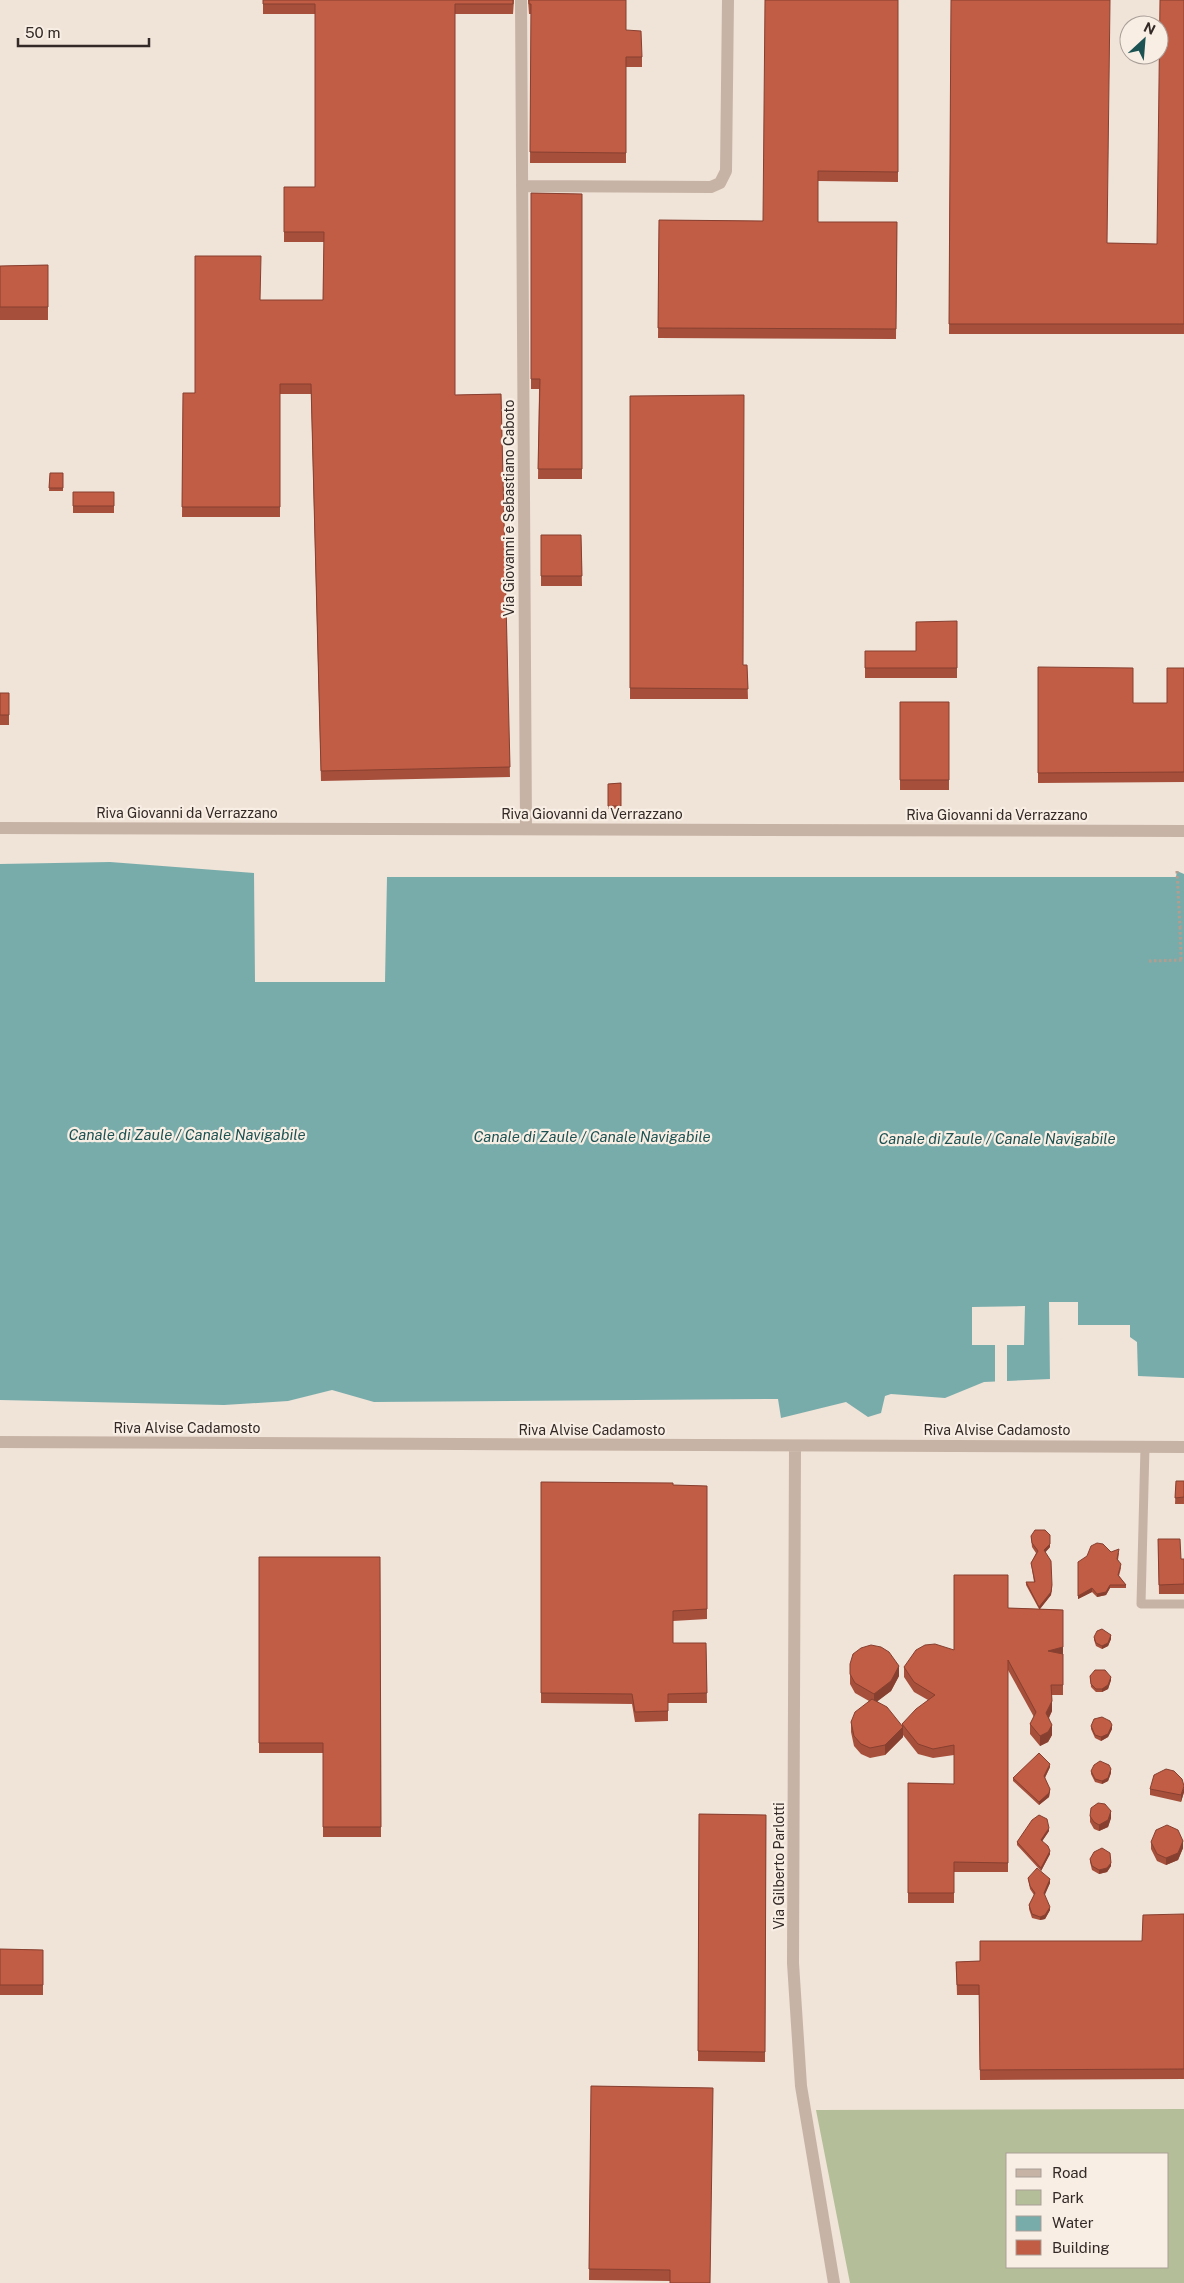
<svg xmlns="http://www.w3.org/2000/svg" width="1184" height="2283" font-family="'Public Sans',sans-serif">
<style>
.green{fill:#b4be99;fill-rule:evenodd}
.water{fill:#78acab}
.pier{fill:#f0e3d8}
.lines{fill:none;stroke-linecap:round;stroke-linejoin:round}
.path{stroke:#b39d8f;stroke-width:3;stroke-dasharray:2.5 2.5;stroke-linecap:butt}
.lane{stroke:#c7b3a5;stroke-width:9}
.street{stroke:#c7b3a5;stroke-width:12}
.wall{fill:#a64f3b}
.shaded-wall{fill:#874030}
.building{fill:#c15c45;stroke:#874030}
.labels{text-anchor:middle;stroke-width:4.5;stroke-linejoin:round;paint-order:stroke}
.street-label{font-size:14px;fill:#332926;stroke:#f8eee4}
.water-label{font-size:15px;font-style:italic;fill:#1d5253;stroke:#f8eee4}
</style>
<rect width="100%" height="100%" fill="#f0e3d8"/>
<path class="green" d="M 1184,2109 L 1184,2283 L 850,2283 L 816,2110 ZM 1008,2154 L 1168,2154 L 1168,2267 L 1008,2267 Z"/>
<path class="water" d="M 110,862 L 254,873 L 255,982 L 385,982 L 387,877 L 1176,877 L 1177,871 L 1184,874 L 1184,1378 L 1138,1376 L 1137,1342 L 1130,1337 L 1130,1325 L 1060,1325 L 1053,1343 L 1054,1368 L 1050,1379 L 984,1382 L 945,1398 L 891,1394 L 885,1396 L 881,1413 L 868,1417 L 846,1402 L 781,1418 L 778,1399 L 374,1402 L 332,1390 L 288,1401 L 224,1405 L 0,1400 L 0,864 Z"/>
<path class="pier" d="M 1049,1302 L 1078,1302 L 1078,1327 L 1062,1327 L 1063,1337 L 1055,1344 L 1056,1368 L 1050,1381 Z
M 1025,1306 L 1024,1345 L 1007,1345 L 1007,1383 L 995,1384 L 995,1345 L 972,1345 L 972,1307 Z"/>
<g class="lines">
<path class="path" d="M 1177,871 L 1180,927 L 1184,927
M 1180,927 L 1181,960
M 1149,961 L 1184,960"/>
<path class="lane" d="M 1145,1447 L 1141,1604 L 1184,1604"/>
<path class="street" d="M 521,0 L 526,829
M 522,186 L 711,187 L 720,183 L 726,171 L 728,0
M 0,828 L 1184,831
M 0,1442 L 1184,1447
M 795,1446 L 793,1963 L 801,2086 L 834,2283"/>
</g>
<path class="wall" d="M 263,0 L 514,0 L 513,14 L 455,14 L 455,395 L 501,394 L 510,777 L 321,781 L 311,394 L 280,394 L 280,517 L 182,517 L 183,393 L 195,393 L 260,300 L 323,300 L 324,242 L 284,242 L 284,187 L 315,187 L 315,14 L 263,14 Z
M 528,0 L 626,0 L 626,30 L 642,57 L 642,67 L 626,67 L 626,163 L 530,163 L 531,14 L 529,14 Z
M 898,0 L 898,182 L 818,181 L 818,222 L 897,222 L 896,339 L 658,338 L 659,220 L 763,221 Z
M 951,0 L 1107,243 L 1157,244 L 1184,0 L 1184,334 L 949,334 Z
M 531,193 L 582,194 L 582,479 L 538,479 L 539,389 L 531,389 Z
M 48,265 L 48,320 L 0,320 L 0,266 Z
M 630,396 L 743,665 L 747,665 L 748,699 L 630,699 Z
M 50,473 L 63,473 L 63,491 L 49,491 Z
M 73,492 L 114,492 L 114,513 L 73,513 Z
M 541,535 L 581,535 L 582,586 L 541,586 Z
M 957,621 L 957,678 L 865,678 L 865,651 L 916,651 Z
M 1038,667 L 1133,703 L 1167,703 L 1184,668 L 1184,782 L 1038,783 Z
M 0,693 L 9,693 L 9,725 L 0,725 Z
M 900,702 L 949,702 L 949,790 L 900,790 Z
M 621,783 L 621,809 L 608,809 L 608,784 Z
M 1176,1481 L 1184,1481 L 1184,1504 L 1175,1504 Z
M 541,1482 L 707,1486 L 707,1619 L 673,1621 L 673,1643 L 706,1643 L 707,1703 L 668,1703 L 668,1721 L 635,1722 L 632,1704 L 541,1703 Z
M 1031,1536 L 1050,1547 L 1045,1552 L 1052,1588 L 1051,1595 L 1040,1609 L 1063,1610 L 1063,1695 L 1052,1695 L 1052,1711 L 1049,1718 L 1052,1735 L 1048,1742 L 1040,1746 L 1030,1734 L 1030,1724 L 1034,1717 L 1008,1670 L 1008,1872 L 954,1872 L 954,1903 L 908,1903 L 908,1783 L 954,1784 L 954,1755 L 933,1758 L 918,1754 L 903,1735 L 903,1737 L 885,1755 L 870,1758 L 861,1754 L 854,1746 L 851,1732 L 851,1722 L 869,1701 L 855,1693 L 850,1684 L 850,1664 L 899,1676 L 891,1691 L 877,1701 L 902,1726 L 902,1724 L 928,1700 L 914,1692 L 904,1677 L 904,1667 L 954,1650 L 1008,1608 L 1039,1609 L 1026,1585 L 1026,1582 L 1034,1582 L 1031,1563 L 1036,1553 L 1032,1547 Z
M 1158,1539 L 1181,1559 L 1184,1559 L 1184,1594 L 1159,1594 Z
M 1111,1552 L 1119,1553 L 1118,1560 L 1121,1568 L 1119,1576 L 1126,1585 L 1126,1588 L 1110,1588 L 1106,1595 L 1097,1597 L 1092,1592 L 1078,1599 L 1078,1562 Z
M 259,1557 L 380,1557 L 381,1837 L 323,1837 L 323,1753 L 259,1753 Z
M 1094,1637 L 1111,1639 L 1108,1646 L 1102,1649 L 1096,1646 L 1094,1640 Z
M 1090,1676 L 1111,1680 L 1108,1689 L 1102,1692 L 1096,1692 L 1091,1687 Z
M 1091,1726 L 1112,1729 L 1108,1737 L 1101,1741 L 1095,1738 L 1091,1729 Z
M 1050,1767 L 1045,1778 L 1050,1792 L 1049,1797 L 1039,1805 L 1013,1781 L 1013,1778 Z
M 1091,1771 L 1111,1773 L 1108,1781 L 1102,1784 L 1095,1782 L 1091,1774 Z
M 1150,1789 L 1184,1792 L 1181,1802 L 1150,1795 Z
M 699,1814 L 766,1815 L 765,2062 L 698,2061 Z
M 1090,1816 L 1111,1818 L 1108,1827 L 1099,1831 L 1094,1829 L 1090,1822 Z
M 1049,1831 L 1042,1841 L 1050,1854 L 1041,1871 L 1017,1845 L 1017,1842 Z
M 1151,1842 L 1183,1848 L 1178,1860 L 1166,1865 L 1157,1861 L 1151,1849 Z
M 1090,1859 L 1111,1866 L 1107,1872 L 1099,1874 L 1092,1870 L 1090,1862 Z
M 1028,1878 L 1050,1883 L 1044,1895 L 1050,1910 L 1045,1919 L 1040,1920 L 1032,1918 L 1029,1909 L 1029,1905 L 1034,1895 L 1030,1889 Z
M 1184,1914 L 1184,2079 L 980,2080 L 979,1995 L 957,1995 L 956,1962 L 980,1961 L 1142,1941 Z
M 0,1949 L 43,1950 L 43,1995 L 0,1995 Z
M 591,2086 L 713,2088 L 670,2281 L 589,2280 Z"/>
<path class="shaded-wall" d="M 1050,1544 L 1050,1547 L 1044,1554 L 1044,1550 Z
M 1052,1585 L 1051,1595 L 1039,1610 L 1039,1607 Z
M 1110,1585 L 1110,1588 L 1106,1595 L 1097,1597 L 1097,1594 Z
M 1092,1588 L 1092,1592 L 1078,1599 L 1078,1596 Z
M 1111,1635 L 1111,1639 L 1108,1646 L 1102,1649 L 1102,1646 Z
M 1063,1647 L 1063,1657 L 1048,1651 Z
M 899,1666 L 899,1676 L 891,1691 L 874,1704 L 874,1694 Z
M 1111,1677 L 1111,1680 L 1108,1689 L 1102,1692 L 1102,1689 Z
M 1052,1701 L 1052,1711 L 1046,1723 L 1046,1713 Z
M 1052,1725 L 1052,1735 L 1048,1742 L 1040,1746 L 1040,1736 Z
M 1112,1725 L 1112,1729 L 1108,1737 L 1101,1741 L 1101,1737 Z
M 903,1727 L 903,1737 L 885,1755 L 885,1745 Z
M 1050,1764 L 1050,1767 L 1044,1779 L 1044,1776 Z
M 1111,1769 L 1111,1773 L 1108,1781 L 1102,1784 L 1102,1781 Z
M 1184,1786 L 1184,1792 L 1181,1802 L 1181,1795 Z
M 1050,1789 L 1049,1797 L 1039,1805 L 1039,1802 Z
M 1111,1811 L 1111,1818 L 1108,1827 L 1099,1831 L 1099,1825 Z
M 1049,1828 L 1049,1831 L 1041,1843 L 1041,1840 Z
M 1183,1841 L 1183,1848 L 1178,1860 L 1166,1865 L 1166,1858 Z
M 1050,1851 L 1050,1854 L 1041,1871 L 1041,1868 Z
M 1111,1863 L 1111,1866 L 1107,1872 L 1099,1874 L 1099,1870 Z
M 1050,1879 L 1050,1883 L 1044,1897 L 1044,1893 Z
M 1050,1907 L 1050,1910 L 1045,1919 L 1040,1920 L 1040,1917 Z"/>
<path class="building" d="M 263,0 L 513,0 L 513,4 L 455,4 L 455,395 L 501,394 L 510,767 L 321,771 L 311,384 L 280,384 L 280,507 L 182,507 L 183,393 L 195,393 L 195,256 L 261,256 L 260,300 L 323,300 L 324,232 L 284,232 L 284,187 L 315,187 L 315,4 L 263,4 Z
M 529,0 L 626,0 L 626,30 L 641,31 L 642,57 L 626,57 L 626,153 L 530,152 L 531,4 L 529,4 Z
M 765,0 L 898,0 L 898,172 L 818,171 L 818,222 L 897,222 L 896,329 L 658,328 L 659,220 L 763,221 Z
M 951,0 L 1110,0 L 1107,243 L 1157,244 L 1160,0 L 1184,0 L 1184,324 L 949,324 Z
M 531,193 L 582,194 L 582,469 L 538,469 L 540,379 L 531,379 Z
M 48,265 L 48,307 L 0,307 L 0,266 Z
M 744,395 L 743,665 L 747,665 L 748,689 L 630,688 L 630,396 Z
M 50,473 L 63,473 L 63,488 L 49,488 Z
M 73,492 L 114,492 L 114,506 L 73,506 Z
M 541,535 L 581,535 L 582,576 L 541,576 Z
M 957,621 L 957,668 L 865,668 L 865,651 L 916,651 L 916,622 Z
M 1038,667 L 1133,668 L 1133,703 L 1167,703 L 1167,668 L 1184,668 L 1184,772 L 1038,773 Z
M 0,693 L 9,693 L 9,715 L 0,715 Z
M 900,702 L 949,702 L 949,780 L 900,780 Z
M 621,783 L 621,806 L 608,806 L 608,784 Z
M 1176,1481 L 1184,1481 L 1184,1497 L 1175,1498 Z
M 541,1482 L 673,1483 L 673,1485 L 707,1486 L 707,1609 L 673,1611 L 673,1643 L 706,1643 L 707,1693 L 668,1694 L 668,1711 L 635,1712 L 632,1694 L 541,1693 Z
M 1035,1530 L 1045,1530 L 1050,1535 L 1050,1544 L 1044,1550 L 1051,1561 L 1052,1585 L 1051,1592 L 1039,1607 L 1026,1582 L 1035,1582 L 1031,1563 L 1038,1551 L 1032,1543 L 1031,1536 Z
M 1158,1539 L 1180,1539 L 1181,1559 L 1184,1559 L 1184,1584 L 1159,1585 Z
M 1097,1543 L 1103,1544 L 1111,1552 L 1119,1549 L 1117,1559 L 1121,1564 L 1118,1575 L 1126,1585 L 1110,1585 L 1106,1592 L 1097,1594 L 1092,1588 L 1078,1596 L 1078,1562 L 1087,1556 L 1091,1546 Z
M 259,1557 L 380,1557 L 381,1827 L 323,1827 L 323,1743 L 259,1743 Z
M 954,1575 L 1008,1575 L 1008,1608 L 1063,1610 L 1063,1647 L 1048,1651 L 1063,1654 L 1063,1685 L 1051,1685 L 1052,1701 L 1046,1713 L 1052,1725 L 1048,1732 L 1040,1736 L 1030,1724 L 1036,1712 L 1008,1660 L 1008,1863 L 954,1862 L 954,1893 L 908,1893 L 908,1783 L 954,1784 L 954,1745 L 933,1749 L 918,1744 L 902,1724 L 916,1709 L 935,1695 L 914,1682 L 904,1667 L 916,1650 L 925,1645 L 935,1644 L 954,1650 Z
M 1102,1629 L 1111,1635 L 1108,1643 L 1102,1646 L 1096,1643 L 1094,1637 L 1097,1631 Z
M 871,1645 L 881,1647 L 889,1652 L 899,1666 L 891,1681 L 874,1694 L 855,1683 L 850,1674 L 850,1664 L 853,1654 L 861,1648 Z
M 1095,1670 L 1105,1670 L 1111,1677 L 1108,1685 L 1102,1689 L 1096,1689 L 1091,1684 L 1090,1676 Z
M 872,1699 L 887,1707 L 903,1727 L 885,1745 L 870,1748 L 861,1744 L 854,1736 L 851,1722 L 855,1712 Z
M 1102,1717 L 1110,1721 L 1112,1725 L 1108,1734 L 1101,1737 L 1095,1735 L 1091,1726 L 1094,1719 Z
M 1039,1753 L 1050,1764 L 1044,1776 L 1050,1789 L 1049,1793 L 1039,1802 L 1013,1778 Z
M 1100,1761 L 1109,1765 L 1111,1769 L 1108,1778 L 1102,1781 L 1095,1779 L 1091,1771 L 1094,1765 Z
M 1166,1769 L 1174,1771 L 1182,1779 L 1184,1786 L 1181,1795 L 1150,1789 L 1154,1775 Z
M 1098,1803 L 1105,1804 L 1111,1811 L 1108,1820 L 1099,1825 L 1094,1822 L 1090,1816 L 1091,1808 Z
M 699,1814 L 766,1815 L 765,2052 L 698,2051 Z
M 1039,1815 L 1047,1819 L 1049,1828 L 1041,1840 L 1048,1846 L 1050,1851 L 1041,1868 L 1017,1842 L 1032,1820 Z
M 1167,1825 L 1178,1830 L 1183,1841 L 1178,1853 L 1166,1858 L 1157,1854 L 1151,1842 L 1156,1830 Z
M 1102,1848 L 1110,1853 L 1111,1863 L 1107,1868 L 1099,1870 L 1092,1866 L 1090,1859 L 1094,1852 Z
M 1037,1868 L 1050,1879 L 1044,1893 L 1050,1907 L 1045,1915 L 1040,1917 L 1032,1914 L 1029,1905 L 1035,1893 L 1030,1886 L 1028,1878 Z
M 1184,1914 L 1184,2069 L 980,2070 L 979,1985 L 957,1985 L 956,1962 L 980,1961 L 980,1941 L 1142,1941 L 1143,1915 Z
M 0,1949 L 43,1950 L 43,1985 L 0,1985 Z
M 591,2086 L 713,2088 L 710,2283 L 670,2283 L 670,2270 L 589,2269 Z"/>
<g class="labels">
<g class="street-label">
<text transform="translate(509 508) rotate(-90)" y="5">Via Giovanni e Sebastiano Caboto</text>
<text x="187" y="818">Riva Giovanni da Verrazzano</text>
<text x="592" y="819">Riva Giovanni da Verrazzano</text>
<text x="997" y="820">Riva Giovanni da Verrazzano</text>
<text x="187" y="1433">Riva Alvise Cadamosto</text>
<text x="592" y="1435">Riva Alvise Cadamosto</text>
<text x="997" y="1435">Riva Alvise Cadamosto</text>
<text transform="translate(779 1866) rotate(-90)" y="5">Via Gilberto Parlotti</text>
</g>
<g class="water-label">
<text x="187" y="1140">Canale di Zaule / Canale Navigabile</text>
<text x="592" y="1142">Canale di Zaule / Canale Navigabile</text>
<text x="997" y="1144">Canale di Zaule / Canale Navigabile</text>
</g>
</g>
<rect x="1006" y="2153" width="162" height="115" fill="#f8eee4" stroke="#a99f98"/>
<rect x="1016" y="2169" width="25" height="8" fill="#c7b3a5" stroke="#a99f98"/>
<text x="1052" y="2178" font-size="15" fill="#332926">Road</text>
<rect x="1016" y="2190" width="25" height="15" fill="#b4be99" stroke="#a99f98"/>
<text x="1052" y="2203" font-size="15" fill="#332926">Park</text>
<rect x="1016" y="2216" width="25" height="15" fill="#78acab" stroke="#a99f98"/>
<text x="1052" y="2228" font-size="15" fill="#332926">Water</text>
<rect x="1016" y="2240" width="25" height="15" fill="#c15c45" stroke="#a99f98"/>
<text x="1052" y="2253" font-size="15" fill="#332926">Building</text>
<g transform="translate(1144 40) rotate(26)"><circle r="24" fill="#f8eee4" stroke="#a99f98"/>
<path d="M0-4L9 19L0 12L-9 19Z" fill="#1d5253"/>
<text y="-8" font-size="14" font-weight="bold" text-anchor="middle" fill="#332926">N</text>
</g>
<path d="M18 38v8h131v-8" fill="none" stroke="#332926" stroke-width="2.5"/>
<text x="25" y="38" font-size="15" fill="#332926" stroke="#f8eee4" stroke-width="4" paint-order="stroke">50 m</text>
</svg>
